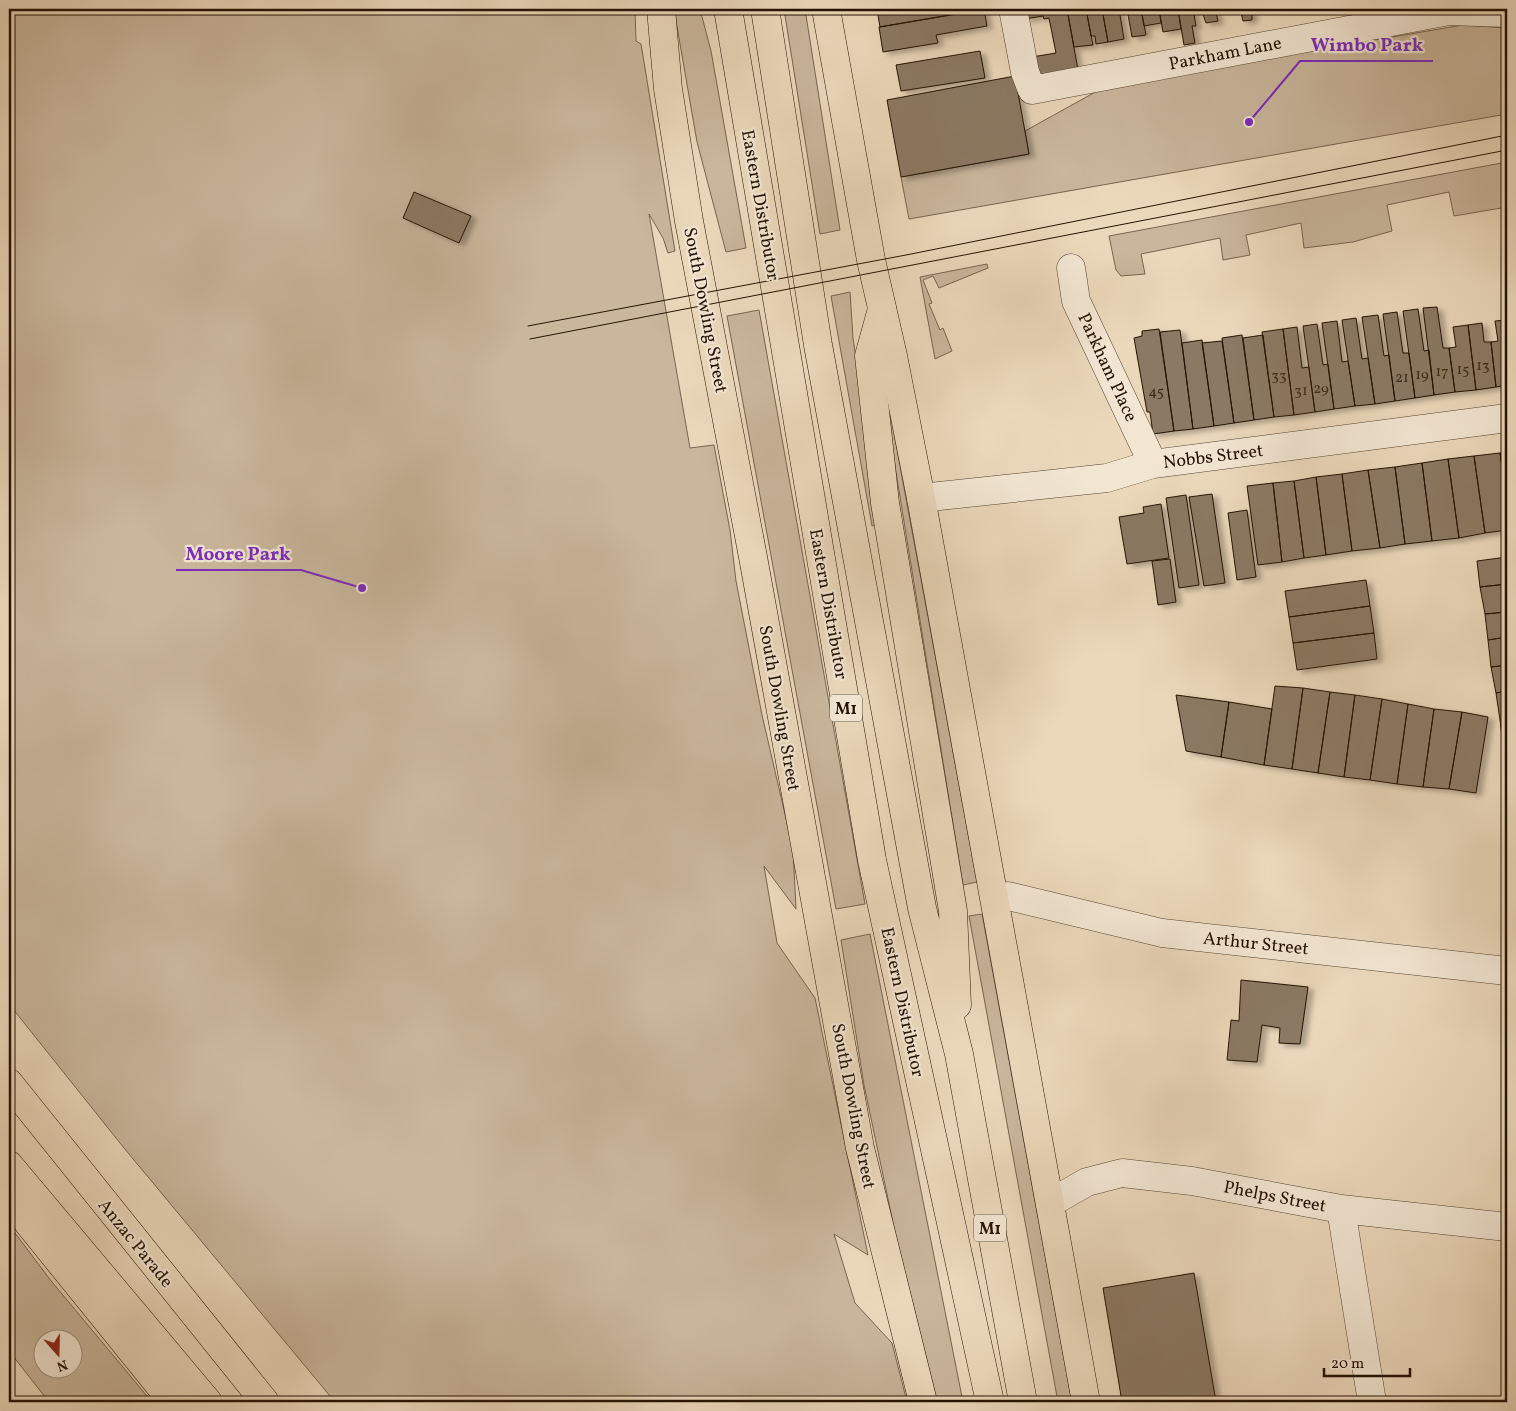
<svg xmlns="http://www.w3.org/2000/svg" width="1516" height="1411" font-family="Vollkorn,serif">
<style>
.green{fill:#c9b69c;stroke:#766450;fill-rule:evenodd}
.building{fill:#8b7963;stroke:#241203;filter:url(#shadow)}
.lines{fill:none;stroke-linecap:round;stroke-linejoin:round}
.minor-casing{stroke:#564431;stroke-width:29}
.major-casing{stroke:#241203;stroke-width:29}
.highway-casing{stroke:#241203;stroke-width:29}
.minor{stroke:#f2e6d3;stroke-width:28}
.major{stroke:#ebd8bb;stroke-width:28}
.highway{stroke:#ebd8bb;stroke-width:28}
.tram{stroke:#241203;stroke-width:1}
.labels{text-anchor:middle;stroke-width:4.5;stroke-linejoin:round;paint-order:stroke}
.number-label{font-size:15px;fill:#3e2c1b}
.shield{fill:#f2e6d3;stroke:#625241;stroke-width:1}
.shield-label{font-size:16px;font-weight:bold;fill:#241203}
.street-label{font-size:18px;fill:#241203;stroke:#f2e6d3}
.leader{fill:none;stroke:#7b2cbf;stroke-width:2}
.callout-dot{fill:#7b2cbf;stroke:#f2e6d3;stroke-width:2}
.callout-label{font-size:19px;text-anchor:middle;font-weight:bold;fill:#7b2cbf;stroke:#f2e6d3;stroke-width:4.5;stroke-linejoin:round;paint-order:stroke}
</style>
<defs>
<filter id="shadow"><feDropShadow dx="5.5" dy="3" stdDeviation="2.5" flood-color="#0004"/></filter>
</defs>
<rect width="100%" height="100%" fill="#ebd8bb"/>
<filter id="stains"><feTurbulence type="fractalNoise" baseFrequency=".004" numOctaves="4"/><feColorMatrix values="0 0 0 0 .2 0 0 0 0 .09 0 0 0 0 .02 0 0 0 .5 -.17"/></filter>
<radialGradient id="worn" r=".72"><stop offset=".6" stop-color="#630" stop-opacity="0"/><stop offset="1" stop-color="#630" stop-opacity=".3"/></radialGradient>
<path class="green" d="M 9,9 L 635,9 L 636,41 L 641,44 L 675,251 L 668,253 L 663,238 L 649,214 L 690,448 L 714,445 L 730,530 L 736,581 L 762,715 L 793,849 L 796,909 L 764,866 L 777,943 L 815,998 L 868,1255 L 834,1234 L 855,1303 L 892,1343 L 907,1402 L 335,1402 L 124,1148 L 9,1004 Z
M 674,9 L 700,9 L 711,51 L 746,248 L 726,252 L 697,142 Z
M 784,9 L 805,9 L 840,230 L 820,234 Z
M 1463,25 L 1507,28 L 1507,114 L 909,219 L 901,177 L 1029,154 L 1025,131 L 1108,85 Z
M 1507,162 L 1507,207 L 1454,216 L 1449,192 L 1387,205 L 1392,231 L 1353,242 L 1304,248 L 1301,223 L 1246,235 L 1250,255 L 1223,260 L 1220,238 L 1141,254 L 1145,274 L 1121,276 L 1116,270 L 1109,236 Z
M 987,264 L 988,268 L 939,288 L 933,276 L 923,280 L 932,303 L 929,304 L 940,330 L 943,328 L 952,351 L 935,359 L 920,277 Z
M 850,292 L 853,338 L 880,524 L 872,526 L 831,296 Z
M 759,310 L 865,904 L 836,909 L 727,316 Z
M 885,385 L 977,882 L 963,885 L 882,386 Z
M 982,914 L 1072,1402 L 1058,1402 L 969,916 Z
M 870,934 L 963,1402 L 937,1402 L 895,1232 L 864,1085 L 841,940 Z
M 9,1225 L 52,1282 L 152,1402 L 49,1402 L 9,1351 ZM 42,1338 L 72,1338 L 72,1368 L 42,1368 Z"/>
<path class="building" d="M 877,9 L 969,9 L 969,12 L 880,27 Z
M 984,9 L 987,26 L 936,35 L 938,43 L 883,52 L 879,27 Z
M 1024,9 L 1067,9 L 1078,70 L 1036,77 L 1032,57 L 1056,53 L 1049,18 L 1044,19 L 1043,16 L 1025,19 Z
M 1067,9 L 1086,9 L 1093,45 L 1074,47 Z
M 1086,9 L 1102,9 L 1108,42 L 1096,44 L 1095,36 L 1091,36 Z
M 1102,9 L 1119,9 L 1124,39 L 1108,42 Z
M 1127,9 L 1141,9 L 1146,35 L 1132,37 Z
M 1141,9 L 1159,9 L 1161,23 L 1144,26 Z
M 1159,9 L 1178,9 L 1181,29 L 1163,32 Z
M 1178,9 L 1193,9 L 1196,26 L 1192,26 L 1195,43 L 1184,45 Z
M 1201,9 L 1215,9 L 1218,21 L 1206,23 Z
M 1240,9 L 1252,9 L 1252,20 L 1243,21 Z
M 980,51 L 985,78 L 901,91 L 896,65 Z
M 1015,76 L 1029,154 L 901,177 L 887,100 Z
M 414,192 L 471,216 L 459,243 L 403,218 Z
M 1437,307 L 1443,348 L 1449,348 L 1455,392 L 1434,395 L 1423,308 Z
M 1418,309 L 1424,351 L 1429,350 L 1434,395 L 1415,398 L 1403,311 Z
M 1397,312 L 1403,353 L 1409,353 L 1415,398 L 1395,401 L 1383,314 Z
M 1378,315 L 1384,356 L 1389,355 L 1395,401 L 1375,404 L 1362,317 Z
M 1356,318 L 1362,359 L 1368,358 L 1375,404 L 1355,406 L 1342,320 Z
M 1507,320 L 1507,385 L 1496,387 L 1491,342 L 1498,341 L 1495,321 Z
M 1337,321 L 1342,362 L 1348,361 L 1355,406 L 1334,409 L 1322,323 Z
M 1482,323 L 1484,342 L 1491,342 L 1496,387 L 1476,390 L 1468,325 Z
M 1317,324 L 1323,365 L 1328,364 L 1334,409 L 1315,412 L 1303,326 Z
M 1468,325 L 1476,390 L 1455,392 L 1449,348 L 1456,347 L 1453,327 Z
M 1297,327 L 1302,368 L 1309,367 L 1315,412 L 1294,415 L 1283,329 Z
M 1159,329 L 1174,431 L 1153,434 L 1150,412 L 1147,412 L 1134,338 L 1142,336 L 1142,331 Z
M 1283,329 L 1294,415 L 1274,417 L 1262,332 Z
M 1180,330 L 1193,429 L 1174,431 L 1160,332 Z
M 1242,335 L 1254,420 L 1234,423 L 1222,338 Z
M 1263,335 L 1274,417 L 1254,420 L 1243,338 Z
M 1202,340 L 1214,426 L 1193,429 L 1182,343 Z
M 1222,341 L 1234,423 L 1214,426 L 1202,343 Z
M 1507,452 L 1507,502 L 1500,453 Z
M 1500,453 L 1507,502 L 1507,530 L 1485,533 L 1474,456 Z
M 1474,456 L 1485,533 L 1459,538 L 1448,459 Z
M 1448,459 L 1459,538 L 1432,541 L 1422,463 Z
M 1422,463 L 1432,541 L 1405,544 L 1395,467 Z
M 1395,467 L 1405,544 L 1380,548 L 1368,470 Z
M 1368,470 L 1380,548 L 1352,551 L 1342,474 Z
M 1342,474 L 1352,551 L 1326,555 L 1316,477 Z
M 1316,477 L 1326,555 L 1304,558 L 1294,481 Z
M 1294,481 L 1304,558 L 1282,562 L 1273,483 Z
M 1273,483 L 1282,562 L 1258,565 L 1247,486 Z
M 1212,494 L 1225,583 L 1204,586 L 1189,497 Z
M 1186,495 L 1199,585 L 1179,588 L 1166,498 Z
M 1161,504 L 1169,558 L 1127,564 L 1119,517 L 1144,513 L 1143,507 Z
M 1247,510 L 1256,577 L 1237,580 L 1228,513 Z
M 1507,557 L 1507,584 L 1480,587 L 1477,561 Z
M 1170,559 L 1176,602 L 1158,605 L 1152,561 Z
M 1366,580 L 1370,606 L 1289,617 L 1285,591 Z
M 1507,584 L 1507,612 L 1485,614 L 1480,587 Z
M 1370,606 L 1374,633 L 1293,643 L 1289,617 Z
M 1507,612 L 1507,637 L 1488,640 L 1485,614 Z
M 1374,633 L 1377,659 L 1297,670 L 1293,643 Z
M 1507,637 L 1507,665 L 1491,667 L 1488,640 Z
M 1507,665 L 1507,691 L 1496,693 L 1491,667 Z
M 1275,686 L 1303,688 L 1292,769 L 1264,765 Z
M 1303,688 L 1330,692 L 1318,773 L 1292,769 Z
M 1507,691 L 1507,719 L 1500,720 L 1496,693 Z
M 1330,692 L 1355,695 L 1344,777 L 1318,773 Z
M 1176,695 L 1229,702 L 1221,757 L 1186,751 Z
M 1355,695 L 1382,699 L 1370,780 L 1344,777 Z
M 1382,699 L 1408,704 L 1397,784 L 1370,780 Z
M 1229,702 L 1272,709 L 1264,765 L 1221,757 Z
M 1408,704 L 1434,709 L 1423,787 L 1397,784 Z
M 1434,709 L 1462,712 L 1449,789 L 1423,787 Z
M 1462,712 L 1488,717 L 1476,793 L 1449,789 Z
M 1507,719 L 1507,745 L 1503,746 L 1500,720 Z
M 1507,745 L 1507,775 L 1503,746 Z
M 1241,980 L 1308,987 L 1300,1044 L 1279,1043 L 1280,1028 L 1262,1025 L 1257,1062 L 1227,1060 L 1231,1020 L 1239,1021 Z
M 1194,1273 L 1216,1402 L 1122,1402 L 1103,1288 Z"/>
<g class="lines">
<g class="minor-casing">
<path id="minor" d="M 1013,9 L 1025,72 L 1032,90 L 1449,11 L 1507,13
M 1071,268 L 1076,301 L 1153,464
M 921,498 L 1107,478 L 1153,464 L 1507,418
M 1008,896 L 1162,933 L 1507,971
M 1050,1203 L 1087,1182 L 1122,1173 L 1192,1181 L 1341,1209 L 1507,1227
M 1341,1209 L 1372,1402"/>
</g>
<g class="major-casing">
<path id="major" d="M 661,9 L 668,89 L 689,221 L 753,557 L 860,1148 L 923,1402
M 826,9 L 871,260 L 893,356 L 921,498 L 1086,1402
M 9,1083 L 265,1402
M 9,1195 L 29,1224 L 173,1402"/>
</g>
<g class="highway-casing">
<path id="highway" d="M 728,9 L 872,860 L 990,1402
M 765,9 L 818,345 L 922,908 L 959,1054 L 1023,1402
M 882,309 L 869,356 L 885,503 L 953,911 L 957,1005
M 9,1165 L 208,1402"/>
</g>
<use href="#minor" class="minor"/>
<use href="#major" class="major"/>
<use href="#highway" class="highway"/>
<path class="tram" d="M 528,326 L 906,255 L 1507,135
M 530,339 L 1507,150"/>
</g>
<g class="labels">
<g class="number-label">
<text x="1483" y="370">13</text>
<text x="1463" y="374">15</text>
<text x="1442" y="376">17</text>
<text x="1422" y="379">19</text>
<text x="1279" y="380">33</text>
<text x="1402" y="382">21</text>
<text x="1321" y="393">29</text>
<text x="1301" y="395">31</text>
<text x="1156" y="396">45</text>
</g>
<g class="shield">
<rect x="830" y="694.5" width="32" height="27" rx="4"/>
<rect x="974" y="1214.5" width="32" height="27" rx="4"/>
</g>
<g class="shield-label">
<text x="846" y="714">M1</text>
<text x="990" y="1234">M1</text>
</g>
<g class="street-label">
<text transform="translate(1225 53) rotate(-11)" y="6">Parkham Lane</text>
<text transform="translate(761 205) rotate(80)" y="6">Eastern Distributor</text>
<text transform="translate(706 310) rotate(79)" y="6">South Dowling Street</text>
<text transform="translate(1108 367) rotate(65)" y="6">Parkham Place</text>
<text transform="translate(1213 456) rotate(-7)" y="6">Nobbs Street</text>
<text transform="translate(829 604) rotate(80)" y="6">Eastern Distributor</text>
<text transform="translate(780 708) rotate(80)" y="6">South Dowling Street</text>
<text transform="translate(1256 943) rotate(6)" y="6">Arthur Street</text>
<text transform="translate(903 1002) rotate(78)" y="6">Eastern Distributor</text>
<text transform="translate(854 1106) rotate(79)" y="6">South Dowling Street</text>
<text transform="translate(1275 1196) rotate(11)" y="6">Phelps Street</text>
<text transform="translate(136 1243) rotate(51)" y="6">Anzac Parade</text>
</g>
</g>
<path class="leader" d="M1249 122L1300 61H1433M362 588L301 570H176"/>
<g class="callout-dot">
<circle cx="1249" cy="122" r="5"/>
<circle cx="362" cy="588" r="5"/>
</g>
<g class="callout-label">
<text x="1367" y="51">Wimbo Park</text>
<text x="238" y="560">Moore Park</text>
</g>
<rect width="1516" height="1411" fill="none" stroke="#ebd8bb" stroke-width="30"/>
<rect x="10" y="10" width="1496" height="1391" fill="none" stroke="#241203" stroke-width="2.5"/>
<rect x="15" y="15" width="1486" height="1381" fill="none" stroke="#241203"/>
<g transform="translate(58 1354) rotate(160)"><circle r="24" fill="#f2e6d3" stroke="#a09180"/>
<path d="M0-4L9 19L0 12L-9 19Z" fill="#8f2418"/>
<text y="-8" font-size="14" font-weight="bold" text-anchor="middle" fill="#241203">N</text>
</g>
<path d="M1324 1368v8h86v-8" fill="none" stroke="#241203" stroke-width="2.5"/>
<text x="1331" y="1368" font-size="15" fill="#241203" stroke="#f2e6d3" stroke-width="4" paint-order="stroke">20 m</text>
<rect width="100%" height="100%" filter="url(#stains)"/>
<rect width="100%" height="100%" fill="url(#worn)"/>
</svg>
